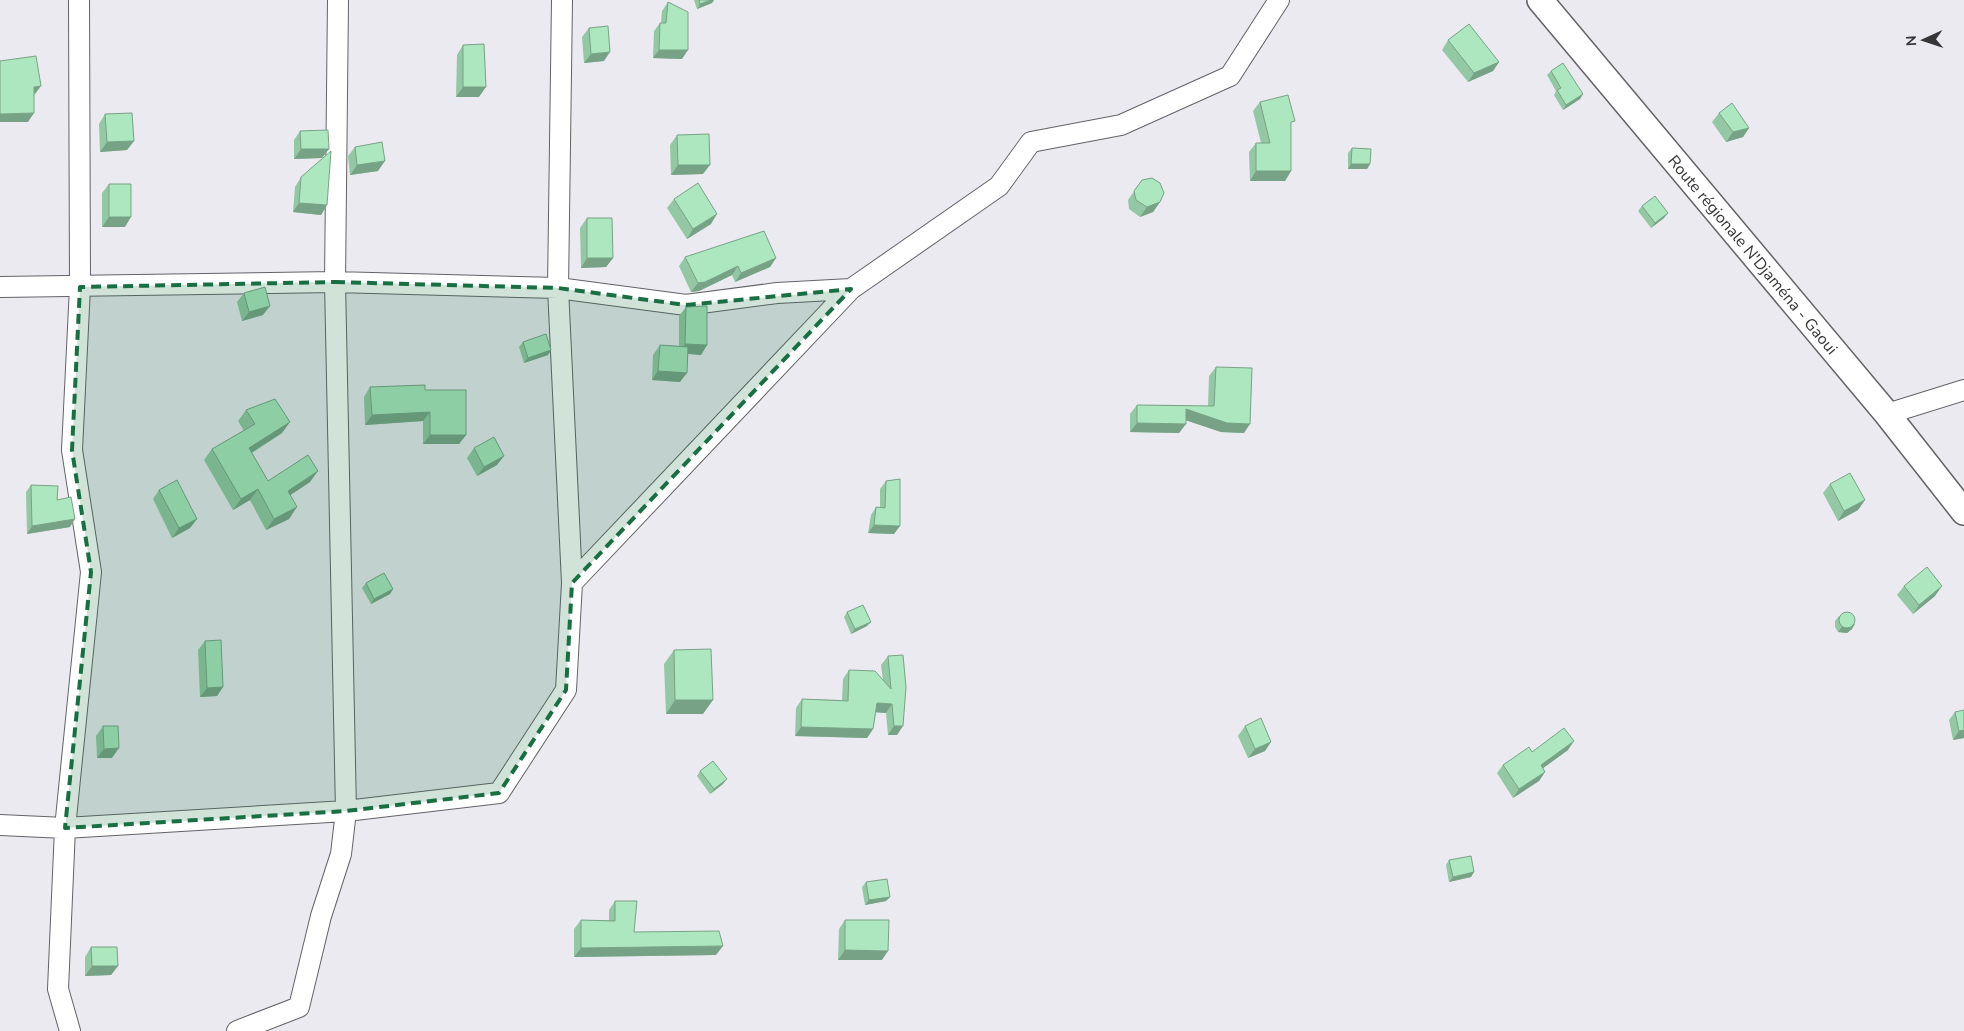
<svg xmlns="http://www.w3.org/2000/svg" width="1964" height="1031" font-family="'Nunito Sans',sans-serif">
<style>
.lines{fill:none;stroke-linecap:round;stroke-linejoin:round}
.minor-casing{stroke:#646268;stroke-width:22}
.tertiary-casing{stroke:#646268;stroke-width:28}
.minor{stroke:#fff;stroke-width:20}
.tertiary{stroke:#fff;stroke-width:25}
.wall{fill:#94c7a4}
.shaded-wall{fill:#78a286}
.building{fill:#ace7bf;stroke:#78a286}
.marked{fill:#196f42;fill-opacity:0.2;stroke:#196f42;stroke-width:4;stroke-dasharray:10 6;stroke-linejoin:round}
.labels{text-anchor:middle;stroke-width:4;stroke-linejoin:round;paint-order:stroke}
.street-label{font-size:16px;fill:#363538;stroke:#eceaf1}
</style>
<rect width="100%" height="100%" fill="#eceaf1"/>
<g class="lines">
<g class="minor-casing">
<path id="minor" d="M 562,0 L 558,288 L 572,583
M 0,287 L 335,282 L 558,288 L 686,305 L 777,293 L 851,289 L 999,186 L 1031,142 L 1121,125 L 1230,76 L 1279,0
M 1887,414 L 1964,390
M 0,825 L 65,828 L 346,811 L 499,793 L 566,690 L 572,583 L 851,289
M 70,1031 L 58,989 L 65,828 L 91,572 L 72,450 L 80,287 L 79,0
M 237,1031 L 299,1007 L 321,916 L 341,854 L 346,811 L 335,282 L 338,0"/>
</g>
<g class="tertiary-casing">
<g id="tertiary">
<path id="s1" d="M 1540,0 L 1887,414 L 1964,512"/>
</g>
</g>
<use href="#minor" class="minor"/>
<use href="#tertiary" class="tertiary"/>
</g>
<path class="wall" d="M 694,0 L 714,0 L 712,3 L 697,9 Z
M 668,2 L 682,59 L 653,58 L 654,31 L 660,23 L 661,23 L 662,11 Z
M 589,28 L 604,61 L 584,63 L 582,37 Z
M 1448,40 L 1499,62 L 1493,71 L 1468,82 L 1442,50 Z
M 463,45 L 479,97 L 456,97 L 457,55 Z
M 1551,71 L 1583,94 L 1580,99 L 1563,110 L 1554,95 L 1556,91 L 1547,75 Z
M 1260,102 L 1291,127 L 1291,171 L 1285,181 L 1250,181 L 1249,152 L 1256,143 L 1261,143 L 1253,111 Z
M 1719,113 L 1749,128 L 1743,137 L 1726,142 L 1712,122 Z
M 105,114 L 134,141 L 127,150 L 100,152 L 99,124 Z
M 300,131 L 329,149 L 322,158 L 294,159 L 294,140 Z
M 677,135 L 703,174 L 671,175 L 670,145 Z
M 355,147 L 378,171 L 350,175 L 348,156 Z
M 1352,148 L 1370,164 L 1367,169 L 1348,169 L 1348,153 Z
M 301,177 L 327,205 L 321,215 L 293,212 L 295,187 Z
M 1142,180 L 1160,202 L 1153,212 L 1140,217 L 1129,209 L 1128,200 Z
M 109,184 L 125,227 L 102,227 L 102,193 Z
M 674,199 L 711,224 L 687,239 L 667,208 Z
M 1642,206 L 1664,218 L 1651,228 L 1638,211 Z
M 587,218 L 613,258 L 606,267 L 581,268 L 580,228 Z
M 685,257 L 776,258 L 770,267 L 735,282 L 732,275 L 699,291 L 691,292 L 679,266 Z
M 244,293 L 263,315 L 242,321 L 237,302 Z
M 686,307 L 707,345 L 701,355 L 688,354 L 680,382 L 652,380 L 653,355 L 660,345 L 679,346 L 679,316 Z
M 523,342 L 551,350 L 548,355 L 524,363 L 519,347 Z
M 1216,367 L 1244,433 L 1221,432 L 1186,420 L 1186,424 L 1179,433 L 1130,432 L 1130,414 L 1137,405 L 1208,406 L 1209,376 Z
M 370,387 L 425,390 L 466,435 L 459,444 L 423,444 L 423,421 L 365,425 L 364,397 Z
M 246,410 L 282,433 L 252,453 L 268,481 L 310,482 L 290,495 L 289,519 L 266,530 L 250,500 L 233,510 L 204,460 L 212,449 L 244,431 L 238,421 Z
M 474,448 L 497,465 L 477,476 L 467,458 Z
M 886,481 L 894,534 L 868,533 L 871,515 L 876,507 L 880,507 L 880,489 Z
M 1830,484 L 1865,500 L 1858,510 L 1838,521 L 1823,493 Z
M 31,485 L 57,500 L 70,527 L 27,534 L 26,492 Z
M 159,490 L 197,519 L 190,528 L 172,538 L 153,499 Z
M 366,583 L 393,589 L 390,594 L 371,604 L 362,588 Z
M 1904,586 L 1935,596 L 1913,614 L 1897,595 Z
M 847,612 L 867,626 L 851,634 L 844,617 Z
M 1839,616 L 1852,629 L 1847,633 L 1838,632 L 1835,627 L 1835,621 Z
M 205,641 L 223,687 L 217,696 L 200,697 L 198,650 Z
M 674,650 L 703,714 L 666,714 L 664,664 Z
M 888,656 L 897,735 L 888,735 L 886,713 L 876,712 L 873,729 L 867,738 L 795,736 L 796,708 L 802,699 L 842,700 L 843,679 L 849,670 L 883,680 L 881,665 Z
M 1964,710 L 1964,738 L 1953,740 L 1949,720 L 1955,712 Z
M 103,726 L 112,758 L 97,758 L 96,736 Z
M 1245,726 L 1265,751 L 1248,758 L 1238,736 Z
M 1568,750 L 1543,768 L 1545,772 L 1539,781 L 1513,798 L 1497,773 L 1503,765 L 1532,752 Z
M 700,771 L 723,784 L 710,794 L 697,776 Z
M 1449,860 L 1474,872 L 1471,877 L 1449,882 L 1446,865 Z
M 866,882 L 890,897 L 886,901 L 865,905 L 862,887 Z
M 615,901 L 634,932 L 716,955 L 574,957 L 574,929 L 581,920 L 609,920 L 609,910 Z
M 845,920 L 882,960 L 838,960 L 839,929 Z
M 91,947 L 118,966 L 111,975 L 85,976 L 85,957 Z"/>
<path class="shaded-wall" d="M 711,0 L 714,0 L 712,3 L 697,9 L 700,4 Z
M 659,50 L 688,50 L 682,59 L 653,58 Z
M 610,52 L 604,61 L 584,63 L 591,54 Z
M 1499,62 L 1493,71 L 1468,82 L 1474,73 Z
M 41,86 L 35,94 L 28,95 L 34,87 Z
M 463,87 L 486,87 L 479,97 L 456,97 Z
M 1583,94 L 1580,99 L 1563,110 L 1566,105 Z
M 34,113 L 28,122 L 0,122 L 0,114 Z
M 1749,128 L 1743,137 L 1726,142 L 1733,132 Z
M 134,141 L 127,150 L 100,152 L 107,142 Z
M 301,149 L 329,149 L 322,158 L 294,159 Z
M 385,161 L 378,171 L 350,175 L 357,165 Z
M 1351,164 L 1370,164 L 1367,169 L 1348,169 Z
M 678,165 L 710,165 L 703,174 L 671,175 Z
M 1256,171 L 1291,171 L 1285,181 L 1250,181 Z
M 1160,202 L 1153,212 L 1140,217 L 1147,207 Z
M 299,203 L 327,205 L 321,215 L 293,212 Z
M 1668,213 L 1664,218 L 1651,228 L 1655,223 Z
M 717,214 L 711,224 L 687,239 L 693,229 Z
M 109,217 L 131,217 L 125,227 L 102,227 Z
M 587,258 L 613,258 L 606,267 L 581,268 Z
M 776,258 L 770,267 L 735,282 L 741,273 Z
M 738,266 L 732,275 L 699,291 L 691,292 L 698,283 Z
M 270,306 L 263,315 L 242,321 L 249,312 Z
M 685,344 L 707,345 L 701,355 L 679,353 Z
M 551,350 L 548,355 L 524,363 L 528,358 Z
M 658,371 L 687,373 L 680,382 L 652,380 Z
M 1186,409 L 1250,424 L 1244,433 L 1221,432 L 1179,418 Z
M 430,412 L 423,421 L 365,425 L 372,415 Z
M 290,422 L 282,433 L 241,459 L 249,448 Z
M 1137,423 L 1186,424 L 1179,433 L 1130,432 Z
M 430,435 L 466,435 L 459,444 L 423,444 Z
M 504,456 L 497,465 L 477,476 L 484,467 Z
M 318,471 L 310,482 L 280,502 L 288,491 Z
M 258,489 L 250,500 L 233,510 L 241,499 Z
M 1865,500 L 1858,510 L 1838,521 L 1844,511 Z
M 297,507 L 289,519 L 266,530 L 274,519 Z
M 75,519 L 70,527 L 27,534 L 32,526 Z
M 197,519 L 190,528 L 172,538 L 179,528 Z
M 874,525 L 900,526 L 894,534 L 868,533 Z
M 1942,586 L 1935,596 L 1913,614 L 1919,605 Z
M 393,589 L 390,594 L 371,604 L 374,599 Z
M 871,622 L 867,626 L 851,634 L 855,629 Z
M 1855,624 L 1852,629 L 1847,633 L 1838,632 L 1842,627 Z
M 223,687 L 217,696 L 200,697 L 207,688 Z
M 675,700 L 713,700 L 703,714 L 666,714 Z
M 877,703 L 892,704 L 886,713 L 871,712 Z
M 894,726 L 903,726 L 897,735 L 888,735 Z
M 801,727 L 873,729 L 867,738 L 795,736 Z
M 1964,730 L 1964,738 L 1953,740 L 1959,731 Z
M 1574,741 L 1568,750 L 1535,774 L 1541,765 Z
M 1271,742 L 1265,751 L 1248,758 L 1255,749 Z
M 119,748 L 112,758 L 97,758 L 104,749 Z
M 1545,772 L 1539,781 L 1513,798 L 1519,789 Z
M 727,779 L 723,784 L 710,794 L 714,789 Z
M 1474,872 L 1471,877 L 1449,882 L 1453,877 Z
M 890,897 L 886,901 L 865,905 L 869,900 Z
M 723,946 L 716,955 L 574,957 L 581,948 Z
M 845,950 L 888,951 L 882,960 L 838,960 Z
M 92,966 L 118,966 L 111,975 L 85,976 Z"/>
<path class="building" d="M 699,0 L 711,0 L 700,4 Z
M 668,2 L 688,12 L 688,50 L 659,50 L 660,23 L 666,23 Z
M 1469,24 L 1499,62 L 1474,73 L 1448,40 Z
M 608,26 L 610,52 L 591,54 L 589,28 Z
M 484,44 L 486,87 L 463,87 L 463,45 Z
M 36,56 L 41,86 L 34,87 L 34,113 L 0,114 L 0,61 Z
M 1563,63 L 1583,94 L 1566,105 L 1557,90 L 1561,88 L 1551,71 Z
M 1288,95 L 1295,121 L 1291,122 L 1291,171 L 1256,171 L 1256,143 L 1270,143 L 1260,102 Z
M 1732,103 L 1749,128 L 1733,132 L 1719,113 Z
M 132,113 L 134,141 L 107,142 L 105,114 Z
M 328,130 L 329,149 L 301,149 L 300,131 Z
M 709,134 L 710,165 L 678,165 L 677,135 Z
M 382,142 L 385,161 L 357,165 L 355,147 Z
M 1352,148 L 1371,149 L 1370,164 L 1351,164 Z
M 331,151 L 327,205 L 299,203 L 301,177 Z
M 1152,178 L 1160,183 L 1164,193 L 1160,202 L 1147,207 L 1136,200 L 1134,191 L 1142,180 Z
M 698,183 L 717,214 L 693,229 L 674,199 Z
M 109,184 L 131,184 L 131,217 L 109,217 Z
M 1655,196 L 1668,213 L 1655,223 L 1642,206 Z
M 587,218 L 612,218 L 613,258 L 587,258 Z
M 764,231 L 776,258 L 741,273 L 738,266 L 705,282 L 698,283 L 685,257 Z
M 265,287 L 270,306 L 249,312 L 244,293 Z
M 707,306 L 707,345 L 685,344 L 686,307 Z
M 546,334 L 551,350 L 528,358 L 523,342 Z
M 660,345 L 688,347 L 687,373 L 658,371 Z
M 1216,367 L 1252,368 L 1250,424 L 1227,423 L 1186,409 L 1186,424 L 1137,423 L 1137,405 L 1214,406 Z
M 425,385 L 425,390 L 466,390 L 466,435 L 430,435 L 430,412 L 372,415 L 370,387 Z
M 275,399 L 290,422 L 249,448 L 268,481 L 308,455 L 318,471 L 288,491 L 297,507 L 274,519 L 258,489 L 241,499 L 212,449 L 255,424 L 246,410 Z
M 494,437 L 504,456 L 484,467 L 474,448 Z
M 1850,473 L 1865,500 L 1844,511 L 1830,484 Z
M 900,479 L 900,526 L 874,525 L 876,507 L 885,508 L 886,481 Z
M 177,480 L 197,519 L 179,528 L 159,490 Z
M 31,485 L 58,486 L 57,500 L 71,497 L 75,519 L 32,526 Z
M 1927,567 L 1942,586 L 1919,605 L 1904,586 Z
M 384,573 L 393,589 L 374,599 L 366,583 Z
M 863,605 L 871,622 L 855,629 L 847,612 Z
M1839 620a8 8 0 1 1 16 0a8 8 0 1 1-16 0Z
M 221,640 L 223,687 L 207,688 L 205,641 Z
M 711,649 L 713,700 L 675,700 L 674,650 Z
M 903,655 L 906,687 L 903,726 L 894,726 L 892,704 L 877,703 L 873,729 L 801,727 L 802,699 L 848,701 L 849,670 L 875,671 L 891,689 L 888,656 Z
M 1964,710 L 1964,730 L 1959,731 L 1955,712 Z
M 1261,718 L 1271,742 L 1255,749 L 1245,726 Z
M 103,726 L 118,726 L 119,748 L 104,749 Z
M 1564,728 L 1574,741 L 1541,765 L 1545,772 L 1519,789 L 1503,765 L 1529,747 L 1532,752 Z
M 713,761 L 727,779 L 714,789 L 700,771 Z
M 1471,856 L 1474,872 L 1453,877 L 1449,860 Z
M 887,879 L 890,897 L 869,900 L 866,882 Z
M 615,901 L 637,901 L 634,932 L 719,931 L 723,946 L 581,948 L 581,920 L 615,921 Z
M 845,920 L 889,920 L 888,951 L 845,950 Z
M 91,947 L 117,947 L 118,966 L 92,966 Z"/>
<path class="marked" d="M 335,282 L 558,288 L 686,305 L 851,289 L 572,583 L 566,690 L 499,793 L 346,811 L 65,828 L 91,572 L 72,450 L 80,287 Z"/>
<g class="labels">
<g class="street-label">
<text dy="6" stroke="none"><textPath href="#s1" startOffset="332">Route régionale N'Djaména - Gaoui</textPath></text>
</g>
</g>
<g transform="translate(1924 40) rotate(267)" stroke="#eceaf1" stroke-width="4" paint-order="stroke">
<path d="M0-4L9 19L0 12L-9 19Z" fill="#363538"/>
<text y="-8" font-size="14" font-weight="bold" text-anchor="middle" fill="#363538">N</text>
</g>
</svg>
